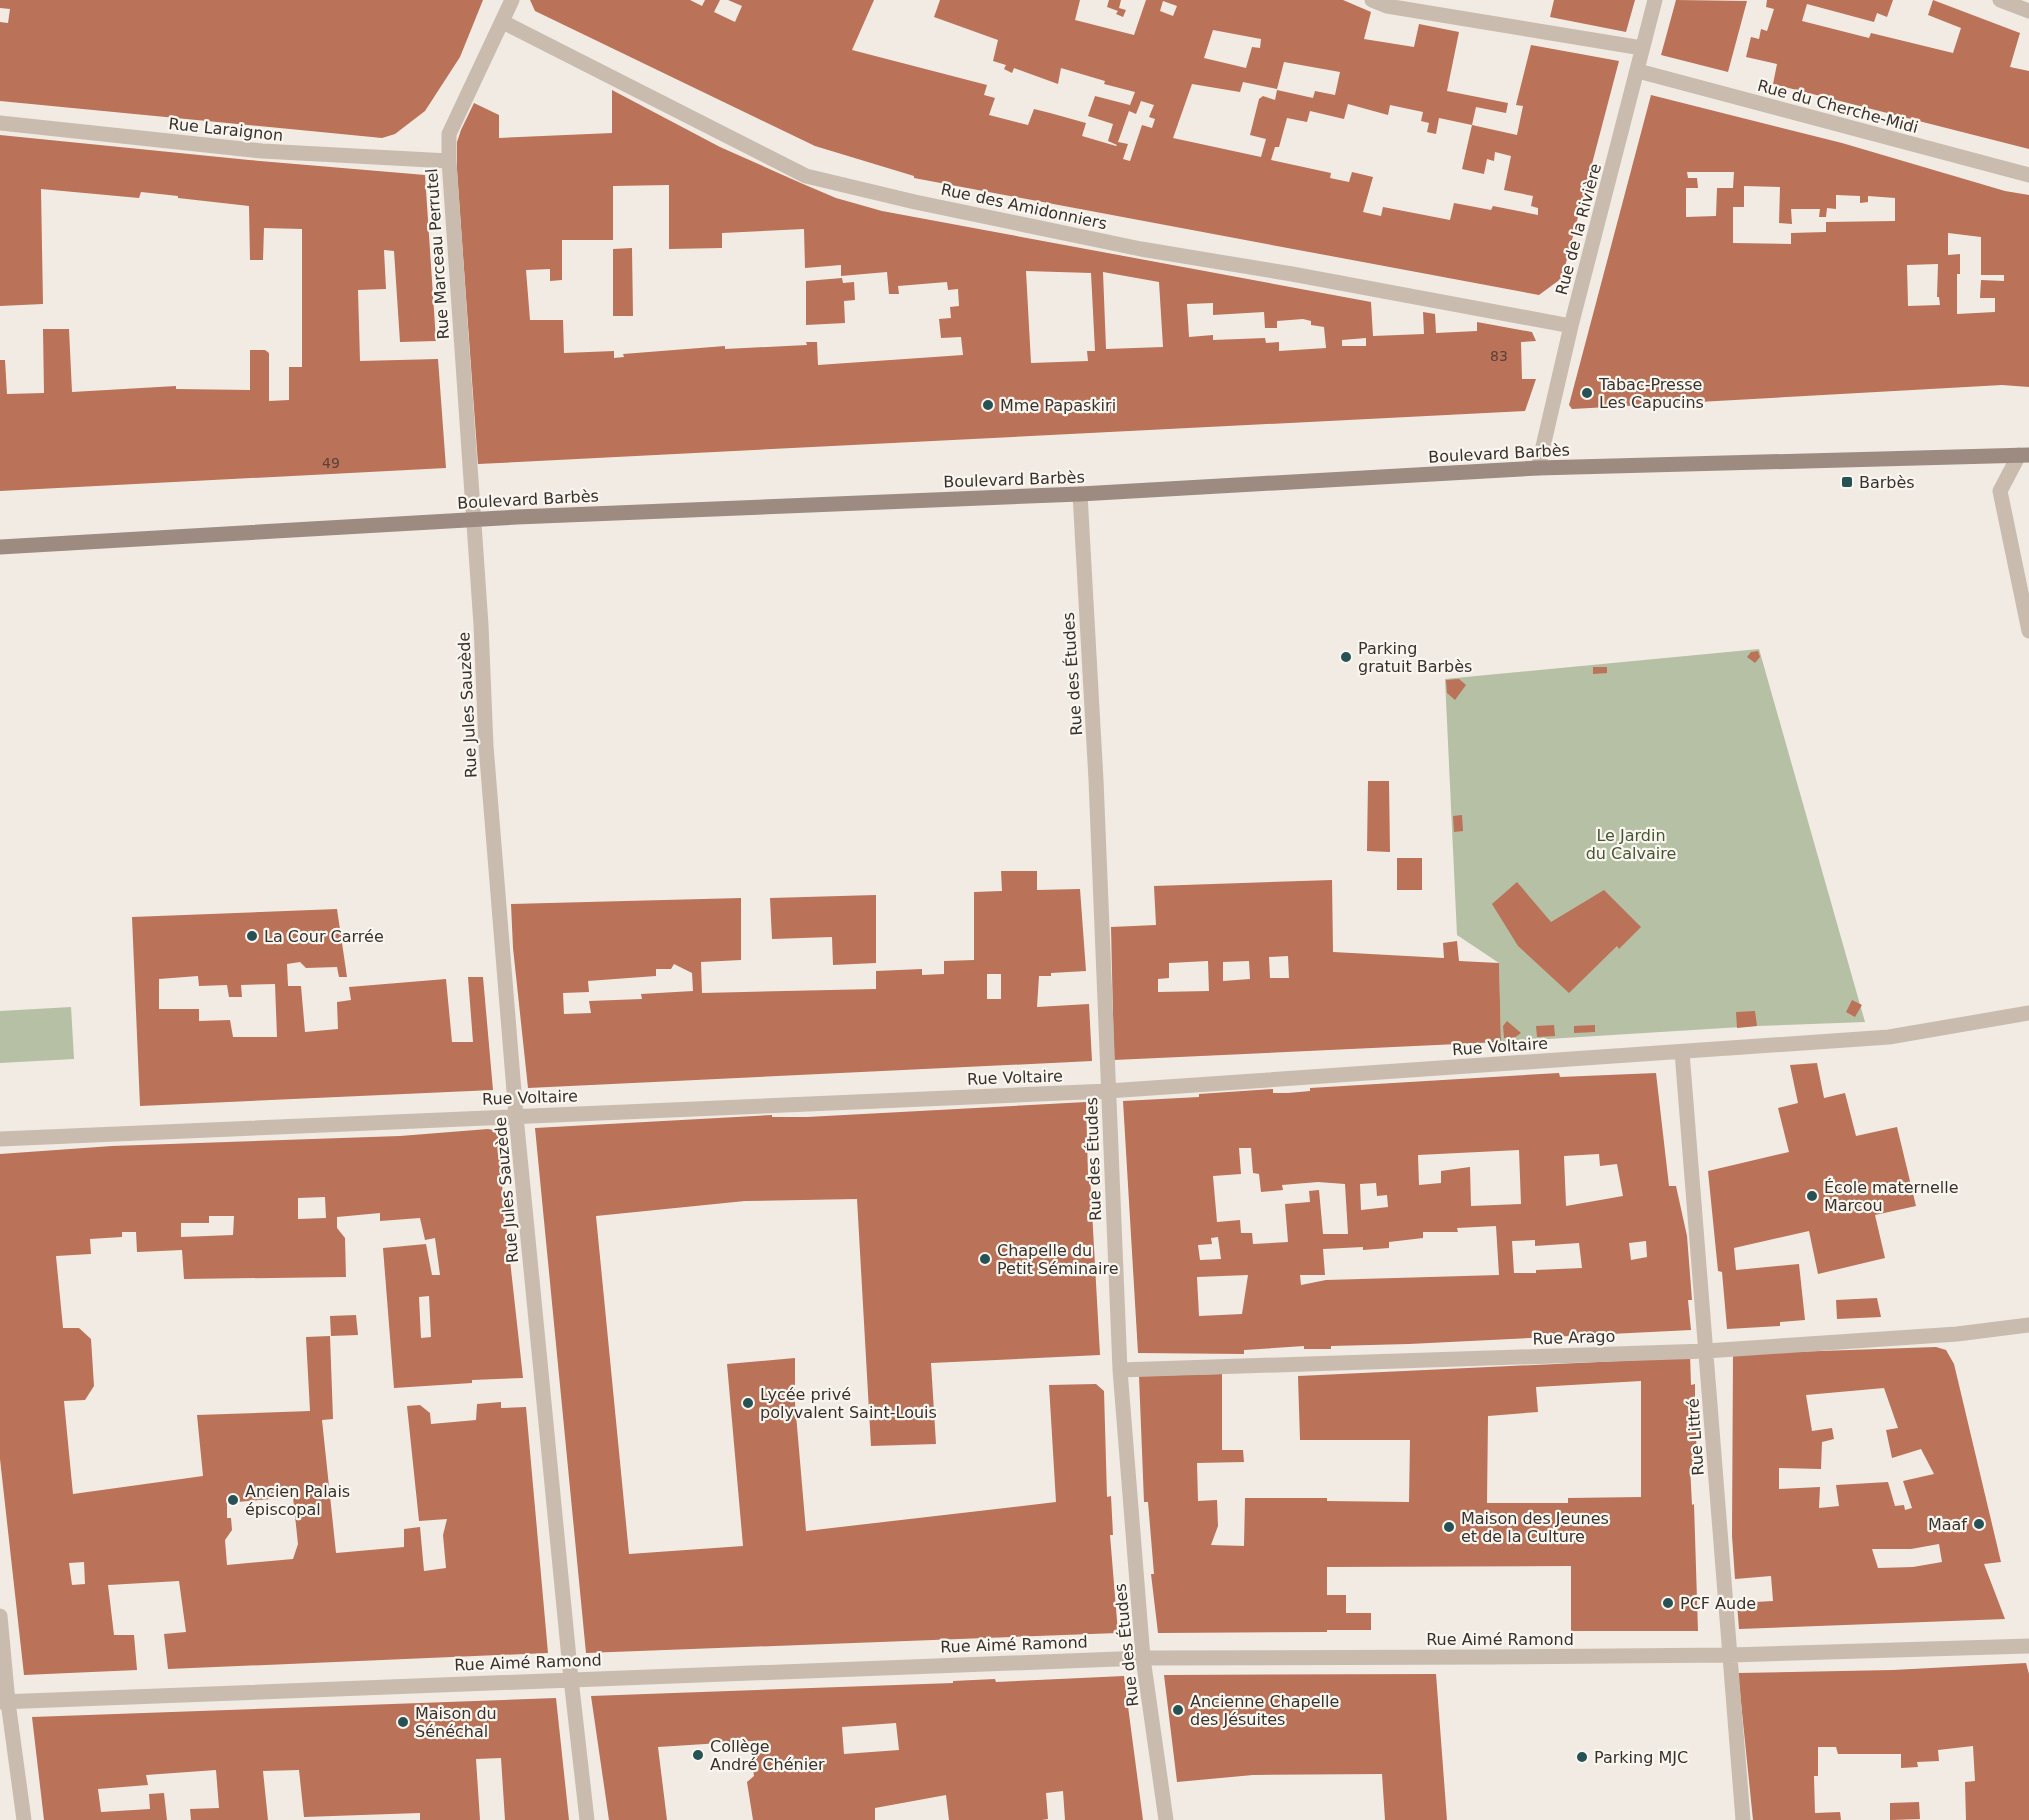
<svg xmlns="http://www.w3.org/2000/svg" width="2029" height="1820" font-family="'DejaVu Sans',sans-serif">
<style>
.green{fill:#b6c0a4}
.building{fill:#ba7258;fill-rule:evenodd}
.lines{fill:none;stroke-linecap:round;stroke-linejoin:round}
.street{stroke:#c9bcaf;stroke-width:15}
.secondary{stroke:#9d8b81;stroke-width:15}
.poi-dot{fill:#265256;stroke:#f9f5ef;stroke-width:2}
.labels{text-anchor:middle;stroke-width:4.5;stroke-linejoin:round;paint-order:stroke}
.number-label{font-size:14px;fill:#594137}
.street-label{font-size:16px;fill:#39312c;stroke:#f9f5ef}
.poi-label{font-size:16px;fill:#39312c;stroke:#f9f5ef;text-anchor:start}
.park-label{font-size:16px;fill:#475533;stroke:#f9f5ef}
</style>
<rect width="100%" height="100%" fill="#f2ebe3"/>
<path class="green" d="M 1759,649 L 1865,1022 L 1757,1026 L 1501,1042 L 1499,963 L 1457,935 L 1445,679 Z
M 71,1007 L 74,1059 L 0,1063 L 0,1011 Z"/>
<path class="building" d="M 0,0 L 483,0 L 460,57 L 425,111 L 395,134 L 382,138 L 0,101 L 0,22 L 8,23 L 10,9 L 0,8 Z
M 530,0 L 690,0 L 702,6 L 705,0 L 720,0 L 714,12 L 735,22 L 742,6 L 728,0 L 874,0 L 852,50 L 987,85 L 984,95 L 995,98 L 989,115 L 1028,125 L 1034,109 L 1050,113 L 1086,123 L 1082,136 L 1116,146 L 1117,145 L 1108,141 L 1113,124 L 1088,116 L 1095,96 L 1130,105 L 1135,92 L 1104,84 L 1105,81 L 1061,68 L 1058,84 L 1014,68 L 1012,73 L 1004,69 L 1006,65 L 993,61 L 998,40 L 934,17 L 940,0 L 1080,0 L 1075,20 L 1134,35 L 1146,0 L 1343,0 L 1371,12 L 1364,39 L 1414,47 L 1419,24 L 1459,32 L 1447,91 L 1508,103 L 1506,113 L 1476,107 L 1472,125 L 1517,135 L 1523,106 L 1516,105 L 1531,45 L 1619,61 L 1562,278 L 1539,295 L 914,178 L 914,176 L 815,146 L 535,11 ZM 1163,1 L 1177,6 L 1173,16 L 1160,11 ZM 1213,30 L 1261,39 L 1260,48 L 1252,47 L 1246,68 L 1204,58 ZM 1284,62 L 1340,72 L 1335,95 L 1315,91 L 1313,98 L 1277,90 L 1275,100 L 1263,96 L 1259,99 L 1250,135 L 1266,139 L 1261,157 L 1173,138 L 1192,84 L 1240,92 L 1243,82 L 1277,89 ZM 1141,101 L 1154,105 L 1149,117 L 1155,119 L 1152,128 L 1142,125 L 1130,161 L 1123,159 L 1128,144 L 1118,142 L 1129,111 L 1136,114 ZM 1348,104 L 1388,115 L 1390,105 L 1423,112 L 1421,121 L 1429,123 L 1427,132 L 1436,134 L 1439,118 L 1472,125 L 1462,169 L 1484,174 L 1487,159 L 1494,161 L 1495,152 L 1511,156 L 1504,190 L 1533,196 L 1531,206 L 1538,208 L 1538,215 L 1493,206 L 1491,210 L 1454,203 L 1450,220 L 1383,207 L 1381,216 L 1363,212 L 1373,177 L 1352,172 L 1349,182 L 1330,178 L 1331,173 L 1271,160 L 1275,147 L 1279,147 L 1287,118 L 1307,122 L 1310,111 L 1344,119 Z
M 1109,0 L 1121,0 L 1119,8 L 1126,10 L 1123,17 L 1116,14 L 1118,11 L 1107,7 Z
M 1554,0 L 1635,0 L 1626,32 L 1550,17 Z
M 1676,0 L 1747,1 L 1728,72 L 1661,55 Z
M 1767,0 L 1893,0 L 1887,17 L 1877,13 L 1874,22 L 1807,4 L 1802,21 L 1869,38 L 1871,33 L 1953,53 L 1961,28 L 1928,15 L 1933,0 L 2020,33 L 2010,67 L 2029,71 L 2029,149 L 1773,84 L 1777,64 L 1746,57 L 1751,37 L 1759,39 L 1761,29 L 1767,31 L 1774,9 L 1766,7 Z
M 612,90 L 720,147 L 803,184 L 836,198 L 882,211 L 1371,302 L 1373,336 L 1424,334 L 1423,312 L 1435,314 L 1436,333 L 1477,331 L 1477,322 L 1532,332 L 1536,341 L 1521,342 L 1522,379 L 1536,379 L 1525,411 L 478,464 L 457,171 L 457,142 L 461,130 L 474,103 L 499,115 L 499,138 L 612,133 ZM 669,185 L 669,249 L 722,248 L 722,233 L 804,229 L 805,268 L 841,265 L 841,276 L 887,272 L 889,294 L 899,294 L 898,286 L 947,282 L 948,290 L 958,289 L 959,306 L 950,307 L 951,318 L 939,319 L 941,338 L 961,337 L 963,355 L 818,365 L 817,342 L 806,342 L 807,345 L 725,349 L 725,346 L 623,354 L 624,357 L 614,358 L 614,351 L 564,353 L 563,320 L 530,320 L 526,270 L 550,269 L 550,281 L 562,280 L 562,240 L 613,240 L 613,186 ZM 1026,271 L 1091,273 L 1095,351 L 1087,351 L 1088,361 L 1031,363 ZM 1103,272 L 1159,282 L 1163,347 L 1106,349 ZM 1213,303 L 1213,315 L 1264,312 L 1265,328 L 1277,328 L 1277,321 L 1303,319 L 1311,321 L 1311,325 L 1324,327 L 1326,348 L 1279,351 L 1279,342 L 1266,343 L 1265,338 L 1213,340 L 1213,335 L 1189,337 L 1187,304 ZM 1366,338 L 1366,346 L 1342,346 L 1342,340 Z
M 1651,95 L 1842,143 L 2005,191 L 2029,195 L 2029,387 L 2002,385 L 1572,409 L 1569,405 ZM 1687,172 L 1734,172 L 1733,188 L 1717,188 L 1716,216 L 1686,217 L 1686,188 L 1698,188 L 1697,178 L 1688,178 ZM 1744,186 L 1780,187 L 1779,223 L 1792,224 L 1791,209 L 1820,209 L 1819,217 L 1826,217 L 1827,208 L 1836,209 L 1836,195 L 1860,196 L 1860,203 L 1868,202 L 1868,196 L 1895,198 L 1895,221 L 1826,222 L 1826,232 L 1791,233 L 1791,244 L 1733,243 L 1733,207 L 1744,207 ZM 1948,233 L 1981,237 L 1981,275 L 2004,275 L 2004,281 L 1981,280 L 1980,298 L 1995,298 L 1995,312 L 1957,314 L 1957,274 L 1960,274 L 1960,254 L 1948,255 ZM 1938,264 L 1937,297 L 1939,297 L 1940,305 L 1908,306 L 1907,265 Z
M 0,135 L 249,160 L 425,175 L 436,341 L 400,342 L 394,251 L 384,250 L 386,289 L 358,290 L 360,361 L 438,359 L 446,468 L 0,491 L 0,360 L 5,360 L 7,394 L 44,393 L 43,329 L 69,329 L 72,392 L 176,386 L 176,389 L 250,390 L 250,350 L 265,350 L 269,353 L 269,401 L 289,400 L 289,367 L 302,367 L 302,229 L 264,228 L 263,260 L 250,260 L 249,206 L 178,198 L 178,196 L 141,192 L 139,198 L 41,189 L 43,304 L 0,306 Z
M 632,248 L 633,316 L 613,316 L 613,249 Z
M 842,278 L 843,283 L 854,282 L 855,300 L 844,301 L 845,323 L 806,325 L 806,281 Z
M 1758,651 L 1760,657 L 1755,663 L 1747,657 L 1751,652 Z
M 1593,667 L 1607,667 L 1607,673 L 1593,674 Z
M 1459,679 L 1466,685 L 1455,700 L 1447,693 L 1446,680 Z
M 1368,781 L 1389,781 L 1390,852 L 1367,851 Z
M 1462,815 L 1463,831 L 1454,832 L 1453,816 Z
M 1397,858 L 1422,858 L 1422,890 L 1397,890 Z
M 1001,871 L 1037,871 L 1037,890 L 1080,889 L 1086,971 L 1051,973 L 1051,976 L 1039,976 L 1037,1007 L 1089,1004 L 1092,1061 L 528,1088 L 513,948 L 511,904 L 741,898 L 741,960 L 701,962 L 702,993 L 876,989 L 876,971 L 922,969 L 922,975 L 944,974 L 944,961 L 974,960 L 974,892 L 1002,891 ZM 674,964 L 692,973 L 693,991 L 641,994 L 642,999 L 589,1001 L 591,1013 L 564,1014 L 563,993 L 589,992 L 588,981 L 656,976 L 656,969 L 671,969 ZM 987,974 L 1001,974 L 1001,999 L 987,999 Z
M 1332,880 L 1333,952 L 1444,958 L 1443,943 L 1457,941 L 1459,961 L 1499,963 L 1501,1042 L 1114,1060 L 1111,927 L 1156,925 L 1154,886 ZM 1288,956 L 1289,978 L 1270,978 L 1269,957 ZM 1208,961 L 1209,991 L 1158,992 L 1158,979 L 1169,978 L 1169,963 ZM 1249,961 L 1250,979 L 1223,981 L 1223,962 Z
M 1517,882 L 1551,922 L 1604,890 L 1641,927 L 1619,949 L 1617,946 L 1569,993 L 1518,946 L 1492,904 Z
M 876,895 L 876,963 L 833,965 L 832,937 L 772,939 L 770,898 Z
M 337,909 L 347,977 L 339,977 L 337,967 L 306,968 L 300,962 L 287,964 L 288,986 L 301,986 L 305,1032 L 338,1029 L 337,1002 L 351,1000 L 349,987 L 446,979 L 452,1042 L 473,1042 L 468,977 L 483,977 L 493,1090 L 140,1106 L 132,917 ZM 198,976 L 199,986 L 227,985 L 229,997 L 242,997 L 241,985 L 275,984 L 277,1037 L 233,1037 L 230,1020 L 199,1021 L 199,1009 L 159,1009 L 159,979 Z
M 1852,1000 L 1862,1005 L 1855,1017 L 1846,1012 Z
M 1755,1011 L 1757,1026 L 1737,1028 L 1736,1012 Z
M 1507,1021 L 1521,1033 L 1514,1038 L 1504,1038 L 1503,1026 Z
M 1554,1025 L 1555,1036 L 1537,1037 L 1536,1026 Z
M 1595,1025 L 1595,1032 L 1574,1033 L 1574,1026 Z
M 1817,1063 L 1824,1098 L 1845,1093 L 1856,1136 L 1897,1127 L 1916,1206 L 1875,1215 L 1885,1258 L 1818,1274 L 1809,1231 L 1734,1248 L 1736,1270 L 1799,1264 L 1805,1320 L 1780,1322 L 1780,1326 L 1727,1329 L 1722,1272 L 1718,1271 L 1708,1171 L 1789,1152 L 1778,1108 L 1798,1103 L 1790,1065 Z
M 1559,1073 L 1560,1077 L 1656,1073 L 1669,1186 L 1676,1186 L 1687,1236 L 1692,1300 L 1688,1300 L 1691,1330 L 1409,1344 L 1331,1346 L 1331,1349 L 1304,1349 L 1304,1346 L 1244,1350 L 1244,1354 L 1138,1353 L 1123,1101 L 1199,1097 L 1199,1094 L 1273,1089 L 1273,1093 L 1288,1093 L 1310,1091 L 1310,1088 ZM 1239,1148 L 1251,1148 L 1253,1173 L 1259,1174 L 1261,1192 L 1283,1190 L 1282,1185 L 1318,1182 L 1345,1184 L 1348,1234 L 1323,1234 L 1319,1190 L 1309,1191 L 1310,1202 L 1285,1204 L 1288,1242 L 1253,1244 L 1252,1233 L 1241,1233 L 1240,1220 L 1217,1222 L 1213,1176 L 1241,1174 ZM 1519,1150 L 1521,1204 L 1471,1206 L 1470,1167 L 1441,1171 L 1441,1183 L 1419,1185 L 1418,1155 ZM 1599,1154 L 1600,1166 L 1617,1164 L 1623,1196 L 1566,1206 L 1564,1156 ZM 1376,1183 L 1377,1196 L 1387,1195 L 1388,1207 L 1361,1210 L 1360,1184 ZM 1496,1226 L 1499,1275 L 1326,1280 L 1301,1285 L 1300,1275 L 1325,1275 L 1323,1249 L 1363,1247 L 1363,1250 L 1389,1248 L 1389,1242 L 1423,1238 L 1423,1232 L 1458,1232 L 1457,1228 ZM 1218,1237 L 1221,1259 L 1200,1260 L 1198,1245 L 1212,1244 L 1211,1238 ZM 1535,1240 L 1535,1246 L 1579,1243 L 1582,1268 L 1536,1270 L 1536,1273 L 1514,1273 L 1512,1241 ZM 1646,1241 L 1647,1257 L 1631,1260 L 1629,1243 ZM 1248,1275 L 1242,1314 L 1199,1316 L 1197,1277 Z
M 1086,1102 L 1088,1175 L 1090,1175 L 1100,1355 L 931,1363 L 936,1444 L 871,1446 L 857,1199 L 745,1201 L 596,1216 L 629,1554 L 743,1546 L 727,1364 L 795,1358 L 795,1403 L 806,1531 L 1056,1502 L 1049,1385 L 1096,1384 L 1104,1391 L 1107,1497 L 1111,1496 L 1113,1535 L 1110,1535 L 1118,1633 L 586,1653 L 535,1128 L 772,1115 L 772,1117 L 807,1117 Z
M 488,1129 L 498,1131 L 503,1197 L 523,1378 L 472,1380 L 472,1383 L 394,1388 L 383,1248 L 426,1244 L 432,1275 L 440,1275 L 435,1238 L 425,1240 L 420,1218 L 380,1221 L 380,1213 L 337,1217 L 337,1228 L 345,1238 L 346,1277 L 184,1279 L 182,1250 L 137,1252 L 136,1232 L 122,1232 L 122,1237 L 90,1239 L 91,1254 L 56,1256 L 63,1328 L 79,1328 L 91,1339 L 94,1386 L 85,1400 L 64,1401 L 71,1474 L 73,1494 L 203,1476 L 197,1415 L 310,1411 L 306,1337 L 330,1336 L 333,1419 L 322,1420 L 336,1553 L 404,1547 L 404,1529 L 420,1527 L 424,1571 L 446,1568 L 443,1535 L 447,1519 L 419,1521 L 407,1406 L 420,1405 L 430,1413 L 431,1424 L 476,1420 L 477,1404 L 501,1402 L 501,1408 L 526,1407 L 548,1653 L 168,1669 L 164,1634 L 186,1632 L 179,1581 L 108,1585 L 114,1635 L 134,1635 L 137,1670 L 24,1675 L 0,1459 L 0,1154 L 112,1146 L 400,1136 ZM 325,1197 L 326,1218 L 298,1219 L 298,1198 ZM 209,1216 L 234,1216 L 233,1235 L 181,1237 L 181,1223 L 209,1223 ZM 429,1296 L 431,1337 L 421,1338 L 419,1297 ZM 293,1497 L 298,1544 L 293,1559 L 227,1565 L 225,1540 L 232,1530 L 231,1518 L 227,1518 L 227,1503 ZM 84,1562 L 85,1584 L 72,1585 L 69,1563 Z
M 1877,1298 L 1881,1317 L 1837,1319 L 1836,1300 Z
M 356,1315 L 358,1335 L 331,1336 L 330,1316 Z
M 1936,1347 L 1946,1350 L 1954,1364 L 2001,1562 L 1984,1564 L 2005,1619 L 1739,1629 L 1737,1603 L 1773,1601 L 1771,1576 L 1735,1579 L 1732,1536 L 1733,1354 ZM 1884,1388 L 1898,1428 L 1886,1430 L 1892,1458 L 1921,1449 L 1934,1474 L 1903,1481 L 1912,1508 L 1905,1510 L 1904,1505 L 1895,1506 L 1888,1482 L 1836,1485 L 1839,1506 L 1819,1508 L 1820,1487 L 1779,1489 L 1779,1468 L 1821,1469 L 1822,1442 L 1834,1439 L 1832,1428 L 1812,1431 L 1806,1395 ZM 1939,1544 L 1942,1562 L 1913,1567 L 1878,1568 L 1872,1549 L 1911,1549 Z
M 1690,1354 L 1691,1385 L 1695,1384 L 1695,1400 L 1697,1465 L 1690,1466 L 1692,1505 L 1694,1504 L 1698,1631 L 1571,1631 L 1571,1566 L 1327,1567 L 1327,1595 L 1346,1595 L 1346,1613 L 1371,1613 L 1371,1630 L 1327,1630 L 1327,1632 L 1158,1633 L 1151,1574 L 1154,1574 L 1148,1502 L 1144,1502 L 1139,1376 L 1222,1374 L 1222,1450 L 1243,1450 L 1244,1462 L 1197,1463 L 1198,1501 L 1217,1500 L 1218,1526 L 1211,1545 L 1244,1546 L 1245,1498 L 1327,1498 L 1327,1501 L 1409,1502 L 1410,1440 L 1300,1440 L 1298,1376 L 1641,1360 ZM 1641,1381 L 1641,1497 L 1568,1498 L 1568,1503 L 1487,1503 L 1488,1416 L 1538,1412 L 1536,1387 Z
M 2026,1663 L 2029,1674 L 2029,1820 L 1966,1820 L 1965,1782 L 1975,1781 L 1973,1746 L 1938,1750 L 1939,1761 L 1917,1762 L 1918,1767 L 1901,1768 L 1901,1754 L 1838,1754 L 1836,1747 L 1818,1747 L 1818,1776 L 1814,1776 L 1815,1813 L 1840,1812 L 1841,1820 L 1753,1820 L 1738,1673 L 1893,1670 Z
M 1436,1674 L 1447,1820 L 1385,1820 L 1382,1774 L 1253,1775 L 1177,1782 L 1164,1675 Z
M 1124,1676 L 1143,1820 L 1065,1820 L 1063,1791 L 1046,1793 L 1048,1819 L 1042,1820 L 949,1820 L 946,1795 L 875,1808 L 875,1820 L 753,1820 L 747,1782 L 754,1776 L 751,1755 L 769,1752 L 767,1740 L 658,1747 L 667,1820 L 609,1820 L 591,1696 L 953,1683 L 953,1681 L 995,1679 L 996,1682 ZM 896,1723 L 899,1750 L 844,1754 L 842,1727 Z
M 556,1698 L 569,1820 L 505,1820 L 501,1758 L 476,1759 L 480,1820 L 420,1820 L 420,1813 L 304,1817 L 299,1770 L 263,1771 L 268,1820 L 191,1820 L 190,1809 L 219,1808 L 216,1770 L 146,1775 L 148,1785 L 98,1789 L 101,1812 L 150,1809 L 149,1794 L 164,1793 L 167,1820 L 44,1820 L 32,1717 Z
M 1919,1802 L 1920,1819 L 1890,1820 L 1890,1803 Z"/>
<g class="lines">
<path class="street" d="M 512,0 L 449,134 L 449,161 L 481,625 L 486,746 L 516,1116 L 571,1679 L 587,1820
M 1372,0 L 1387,6 L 1642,48
M 2000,0 L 2029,11
M 503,22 L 806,176 L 915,202 L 1141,249 L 1292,274 L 1571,326
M 1638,71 L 2029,175
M 0,123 L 262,151 L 449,161
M 2019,455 L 2000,491 L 2029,631
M 1538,468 L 1571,326 L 1655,0
M 1080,494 L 1096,780 L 1120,1370 L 1143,1658 L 1166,1820
M 1682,1052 L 1743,1820
M 0,1139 L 1108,1091 L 1889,1037 L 2029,1013
M 1120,1370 L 1706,1351 L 1957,1334 L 2029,1325
M 0,1616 L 8,1702 L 24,1820
M 0,1702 L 1143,1658 L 1494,1657 L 1730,1655 L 2029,1646"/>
<path class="secondary" d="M 0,547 L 517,517 L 1080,494 L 1538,468 L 2029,455"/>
</g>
<g class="poi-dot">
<circle cx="1587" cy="393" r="6"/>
<circle cx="988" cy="405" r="6"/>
<rect x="1841" y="476" width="12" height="12" rx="3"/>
<circle cx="1346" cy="657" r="6"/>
<circle cx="252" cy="936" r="6"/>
<circle cx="1812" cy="1196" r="6"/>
<circle cx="985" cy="1259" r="6"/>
<circle cx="748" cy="1403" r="6"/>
<circle cx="233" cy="1500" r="6"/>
<circle cx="1979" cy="1524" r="6"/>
<circle cx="1449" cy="1527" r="6"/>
<circle cx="1668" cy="1603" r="6"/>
<circle cx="1178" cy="1710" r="6"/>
<circle cx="403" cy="1722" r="6"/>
<circle cx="698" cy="1755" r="6"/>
<circle cx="1582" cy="1757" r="6"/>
</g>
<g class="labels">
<g class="number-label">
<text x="1499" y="361">83</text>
<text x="331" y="468">49</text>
</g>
<g class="street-label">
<text transform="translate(1838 106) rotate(15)" y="6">Rue du Cherche-Midi</text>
<text transform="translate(226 129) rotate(6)" y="6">Rue Laraignon</text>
<text transform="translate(1024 206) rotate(12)" y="6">Rue des Amidonniers</text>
<text transform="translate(1578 229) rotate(-75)" y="6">Rue de la Rivière</text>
<text transform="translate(437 254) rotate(-94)" y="6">Rue Marceau Perrutel</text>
<text transform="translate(1499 453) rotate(-3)" y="6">Boulevard Barbès</text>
<text transform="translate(1014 479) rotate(-2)" y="6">Boulevard Barbès</text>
<text transform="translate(528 499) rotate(-3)" y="6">Boulevard Barbès</text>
<text transform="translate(1072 674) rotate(-94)" y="6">Rue des Études</text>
<text transform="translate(467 705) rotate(-93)" y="6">Rue Jules Sauzède</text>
<text transform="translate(1500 1046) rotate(-4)" y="6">Rue Voltaire</text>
<text transform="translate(1015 1077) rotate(-2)" y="6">Rue Voltaire</text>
<text transform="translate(530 1097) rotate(-2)" y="6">Rue Voltaire</text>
<text transform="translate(1093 1159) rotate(-92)" y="6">Rue des Études</text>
<text transform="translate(506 1190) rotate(-95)" y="6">Rue Jules Sauzède</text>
<text transform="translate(1574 1337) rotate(-2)" y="6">Rue Arago</text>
<text transform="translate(1695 1437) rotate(-94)" y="6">Rue Littré</text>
<text x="1500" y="1645">Rue Aimé Ramond</text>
<text transform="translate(1014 1644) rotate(-2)" y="6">Rue Aimé Ramond</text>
<text transform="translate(1126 1645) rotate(-96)" y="6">Rue des Études</text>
<text transform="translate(528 1662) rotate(-2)" y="6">Rue Aimé Ramond</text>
</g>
<g class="poi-label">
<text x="1599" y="390">Tabac-Presse<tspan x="1599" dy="18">Les Capucins</tspan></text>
<text x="1000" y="411">Mme Papaskiri</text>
<text x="1859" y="488">Barbès</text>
<text x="1358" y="654">Parking<tspan x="1358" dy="18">gratuit Barbès</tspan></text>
<text x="264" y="942">La Cour Carrée</text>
<text x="1824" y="1193">École maternelle<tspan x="1824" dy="18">Marcou</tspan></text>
<text x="997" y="1256">Chapelle du<tspan x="997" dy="18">Petit Séminaire</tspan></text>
<text x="760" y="1400">Lycée privé<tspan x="760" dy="18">polyvalent Saint-Louis</tspan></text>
<text x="245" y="1497">Ancien Palais<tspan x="245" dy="18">épiscopal</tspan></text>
<text x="1461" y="1524">Maison des Jeunes<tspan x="1461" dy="18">et de la Culture</tspan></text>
<text x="1967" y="1530" text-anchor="end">Maaf</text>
<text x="1680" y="1609">PCF Aude</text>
<text x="1190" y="1707">Ancienne Chapelle<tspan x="1190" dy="18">des Jésuites</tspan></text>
<text x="415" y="1719">Maison du<tspan x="415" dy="18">Sénéchal</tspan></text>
<text x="710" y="1752">Collège<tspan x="710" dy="18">André Chénier</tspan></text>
<text x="1594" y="1763">Parking MJC</text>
</g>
<g class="park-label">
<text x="1631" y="841">Le Jardin<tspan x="1631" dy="18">du Calvaire</tspan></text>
</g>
</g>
</svg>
